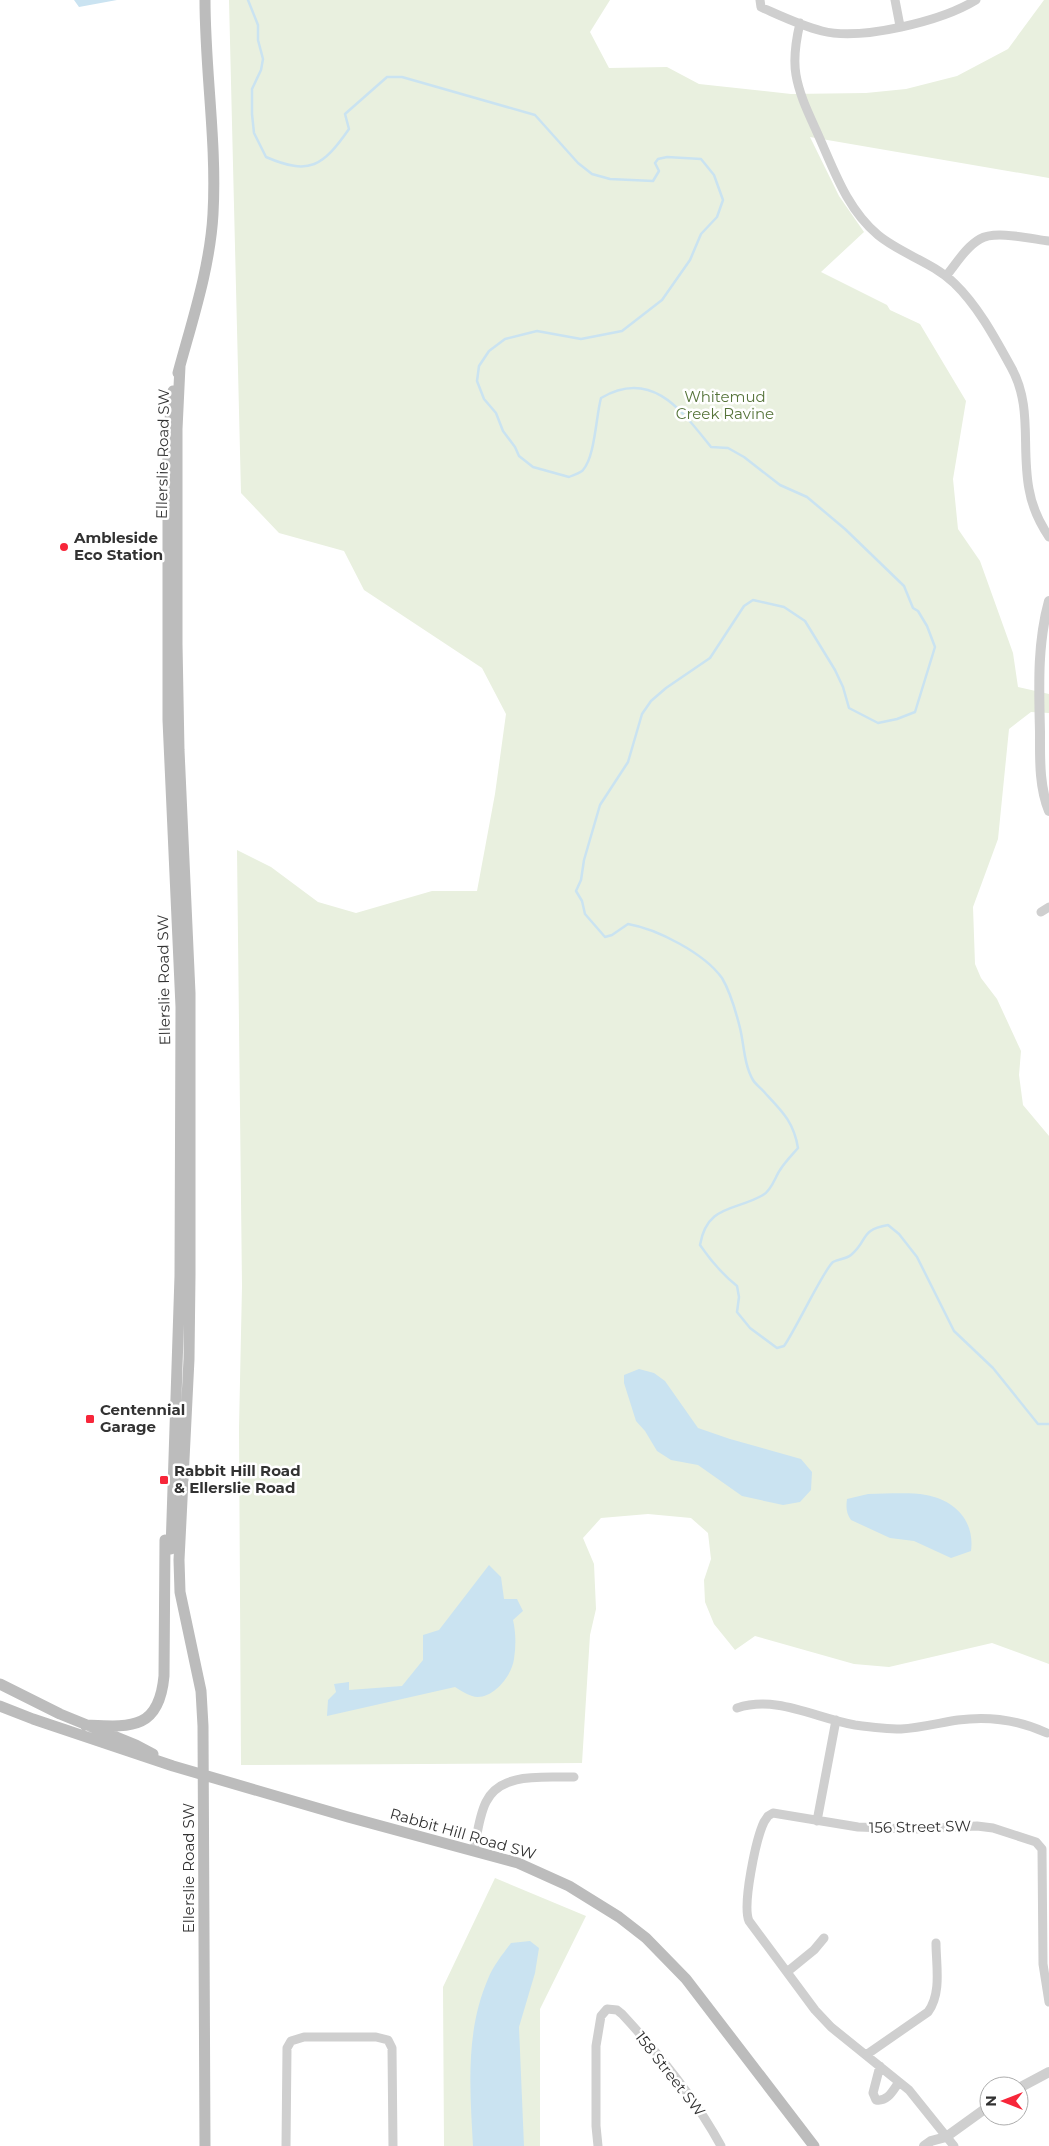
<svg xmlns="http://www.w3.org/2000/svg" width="1049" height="2146" font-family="Montserrat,sans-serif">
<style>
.green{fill:#e9f0df}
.water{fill:#cae3f1}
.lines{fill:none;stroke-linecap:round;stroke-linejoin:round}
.stream{stroke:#cae3f1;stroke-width:2.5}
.minor{stroke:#cfcfcf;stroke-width:9}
.tertiary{stroke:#cfcfcf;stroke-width:10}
.secondary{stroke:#bcbcbc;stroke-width:11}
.poi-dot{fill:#f7263a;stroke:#fff;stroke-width:2}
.labels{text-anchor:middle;stroke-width:5;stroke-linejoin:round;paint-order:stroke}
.park-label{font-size:15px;fill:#56743a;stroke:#fff}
.street-label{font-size:15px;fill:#323232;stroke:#fff}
.poi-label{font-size:15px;font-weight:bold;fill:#323232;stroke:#fff;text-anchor:start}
</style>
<rect width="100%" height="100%" fill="#fff"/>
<path class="green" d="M 229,0 L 610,0 L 590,32 L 609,68 L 667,67 L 699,84 L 791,94 L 866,93 L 906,89 L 957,76 L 1008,49 L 1044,0 L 1049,0 L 1049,178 L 810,137 L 839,196 L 864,232 L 821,272 L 887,305 L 890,310 L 920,324 L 966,401 L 953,479 L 958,529 L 980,561 L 1013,653 L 1018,687 L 1049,694 L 1049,713 L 1031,712 L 1009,729 L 998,839 L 973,907 L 975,964 L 981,978 L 997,999 L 1021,1051 L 1019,1075 L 1023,1105 L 1049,1136 L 1049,1664 L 992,1643 L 889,1667 L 854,1664 L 755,1636 L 735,1650 L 714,1624 L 705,1602 L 704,1580 L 711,1559 L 708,1533 L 691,1518 L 648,1514 L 601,1518 L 583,1538 L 594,1564 L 596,1609 L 590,1635 L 582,1763 L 241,1765 L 239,1428 L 242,1286 L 237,850 L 271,867 L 318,902 L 356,913 L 432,891 L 477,891 L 495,794 L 506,714 L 482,668 L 364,590 L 344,551 L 279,533 L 241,493 Z
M 495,1878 L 586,1916 L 540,2009 L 540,2146 L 444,2146 L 443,1987 Z"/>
<path class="water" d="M 74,0 L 117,0 L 79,7 Z
M 639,1369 L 654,1373 L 665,1381 L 698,1428 L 730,1439 L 801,1459 L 812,1472 L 811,1490 L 800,1502 L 783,1505 L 742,1496 L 698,1465 L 671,1460 L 657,1451 L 645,1431 L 636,1421 L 624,1383 L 624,1375 Z
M 868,1494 C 887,1494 908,1492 926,1495 C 955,1500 975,1521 971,1551 L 951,1558 L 914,1541 L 890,1538 L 851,1520 C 846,1513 846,1507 847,1499 Z
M 489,1565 L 501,1577 L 504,1599 L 517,1599 L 523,1611 L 513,1620 C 516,1633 516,1646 514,1659 C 512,1676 491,1702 472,1696 C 466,1694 460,1690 455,1687 L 327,1716 L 328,1700 L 336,1692 L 334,1684 L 349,1682 L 349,1690 L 402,1686 L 423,1660 L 423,1635 L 439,1630 Z
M 530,1941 L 539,1948 L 535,1973 L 519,2027 L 524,2146 L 473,2146 C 470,2090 465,2032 488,1979 C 493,1966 503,1954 511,1943 Z"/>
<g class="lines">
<path class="stream" d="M 248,0 L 258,25 L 258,40 L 263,59 L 261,70 L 252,89 L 252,114 L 254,133 L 266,157 C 310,176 323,166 349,129 L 345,114 L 387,77 L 402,77 L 535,115 L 578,163 L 592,174 L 610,179 L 653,181 L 659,171 L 655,163 L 658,159 L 667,157 L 701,159 L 714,175 L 723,200 L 717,217 L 701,234 L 690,260 L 662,300 L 622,331 L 581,339 L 537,331 L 505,339 L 489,351 L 479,366 L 477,381 L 484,399 L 496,413 L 503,431 L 515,447 L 519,456 L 533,467 L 569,477 C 573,475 581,473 583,470 C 595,457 596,416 601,398 C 652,368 682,411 711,447 L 728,448 L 744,457 L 780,485 L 807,497 L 845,529 L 904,586 L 913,608 L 918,611 L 927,626 L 935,647 L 915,712 L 897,719 L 878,723 L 849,708 L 843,687 L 835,670 L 805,621 L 784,607 L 753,600 L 744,606 L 710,658 L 666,688 L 651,701 L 642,714 L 628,762 L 600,805 L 584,860 L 581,880 L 576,891 L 582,901 L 585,914 L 605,937 L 612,935 L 628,924 C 657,929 704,953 722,978 C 731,993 736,1012 740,1028 C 744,1044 744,1065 753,1080 C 756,1085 762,1089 766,1094 C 783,1112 794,1123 798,1148 C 792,1155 785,1162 780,1170 C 775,1177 772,1190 763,1195 C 736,1211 707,1204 700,1245 C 711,1261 722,1274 737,1286 L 739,1297 L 737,1312 L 750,1328 L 777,1348 L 784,1346 C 795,1331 824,1269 833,1262 C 839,1259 846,1259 851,1255 C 869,1240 859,1230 888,1225 L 899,1234 L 917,1257 L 954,1331 L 993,1368 L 1038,1424 L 1049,1424"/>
<path class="minor" d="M 760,0 L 761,7 L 765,9 C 783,17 802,26 822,31 C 861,41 942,21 976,0
M 895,0 L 900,26
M 800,23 C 796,40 793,58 796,75 C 800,98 811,118 820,139 C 835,173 848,210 878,235 C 901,254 932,262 954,283 C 978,306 995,338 1011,367 C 1033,406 1021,447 1029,489 C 1032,507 1039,522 1049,537
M 946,276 C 956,264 966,247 980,239 C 995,230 1032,239 1049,241
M 1041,912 L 1049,907
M 737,1708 C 777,1695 815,1718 855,1725 C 870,1727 886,1729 901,1729 C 920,1728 939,1723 958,1720 C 988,1716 1019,1720 1047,1733
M 817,1821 L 836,1720
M 474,1851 C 477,1835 479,1816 486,1802 C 501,1771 545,1778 574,1777
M 787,1972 L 814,1950 L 824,1938
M 866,2055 L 928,2012 C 942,1993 936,1965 936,1943
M 880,2066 L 873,2093 L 876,2100 C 888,2102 893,2090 899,2082
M 286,2146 L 287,2048 L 291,2041 L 304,2037 L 376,2037 L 388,2040 L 392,2048 L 393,2146
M 598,2146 L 596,2126 L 596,2046 L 601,2016 L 607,2009 L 617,2010 L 622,2014 C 659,2054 695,2098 721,2146
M 954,2146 L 909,2090 L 831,2027 L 815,2010 L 749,1921 C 742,1905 756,1839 764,1822 L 768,1816 L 773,1813 L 858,1827 L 914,1829 L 977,1826 L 993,1828 L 1036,1842 L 1042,1849 L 1043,1964 L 1049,2002"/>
<path class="tertiary" d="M 1049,601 C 1037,644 1039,688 1040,732 C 1040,759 1039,786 1049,811
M 1019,2088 L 1049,2072
M 924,2146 L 931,2141 L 946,2137 L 989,2106"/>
<path class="secondary" d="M 180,366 L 177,429 L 177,644 L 179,750 L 190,993 L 190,1275 L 189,1359 L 179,1560 L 180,1592 L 201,1691 L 203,1726 L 205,2146
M 178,373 C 192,321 210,268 213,214 C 217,143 205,71 205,0
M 171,1549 L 180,1276 L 181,1007 L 168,720 L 168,438 L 173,391
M 0,1684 L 60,1714 L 136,1745 L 153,1754
M 0,1706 L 33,1719 L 173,1766 L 348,1817 L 518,1863 L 569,1886 L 619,1917 L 646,1938 L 686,1979 L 814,2146
M 85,1725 C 130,1727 159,1731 164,1676 L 165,1540"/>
</g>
<g class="poi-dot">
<circle cx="64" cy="547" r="5"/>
<rect x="85" y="1414" width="10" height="10" rx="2.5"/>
<rect x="159" y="1475" width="10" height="10" rx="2.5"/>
</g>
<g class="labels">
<g class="park-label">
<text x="725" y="402">Whitemud<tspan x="725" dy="17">Creek Ravine</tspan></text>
</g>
<g class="street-label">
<text transform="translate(163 454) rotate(-89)" y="5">Ellerslie Road SW</text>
<text transform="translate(164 980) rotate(-91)" y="5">Ellerslie Road SW</text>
<text transform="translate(920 1827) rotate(-1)" y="5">156 Street SW</text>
<text transform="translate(463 1834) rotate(16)" y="5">Rabbit Hill Road SW</text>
<text transform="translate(189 1868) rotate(-90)" y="5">Ellerslie Road SW</text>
<text transform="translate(670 2074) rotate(52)" y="5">158 Street SW</text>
</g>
<g class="poi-label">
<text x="74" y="543">Ambleside<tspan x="74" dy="17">Eco Station</tspan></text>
<text x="100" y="1415">Centennial<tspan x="100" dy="17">Garage</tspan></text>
<text x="174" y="1476">Rabbit Hill Road<tspan x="174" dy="17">&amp; Ellerslie Road</tspan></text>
</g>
</g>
<g transform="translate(1004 2101) rotate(270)"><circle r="24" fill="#ffffff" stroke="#adadad"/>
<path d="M0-4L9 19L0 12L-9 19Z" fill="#f7263a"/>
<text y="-8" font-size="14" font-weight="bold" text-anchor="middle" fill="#323232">N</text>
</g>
</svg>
